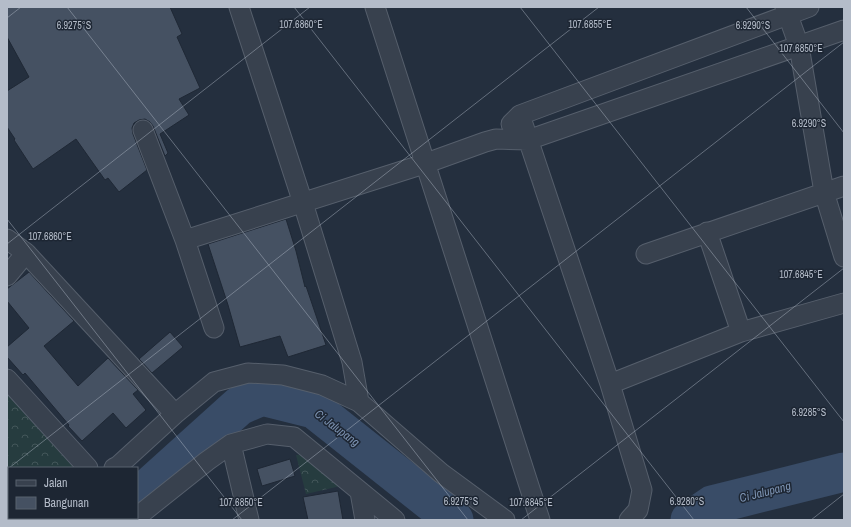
<svg xmlns="http://www.w3.org/2000/svg" width="851" height="527" font-family="'Archivo Narrow',sans-serif">
<style>
.forest{fill:url(#forest-crowns)}
.lines{fill:none;stroke-linecap:round;stroke-linejoin:round}
.river{stroke:#394c67;stroke-width:39}
.building{fill:#455162;stroke:#1f2835}
.street-casing{stroke:#565f6c;stroke-width:21}
.street{stroke:#38414e;stroke-width:19}
.ticks{fill:none;stroke:#b4bcc9;stroke-width:1;stroke-opacity:0.45}
.labels{text-anchor:middle;stroke-width:3;stroke-linejoin:round;paint-order:stroke}
.water-label{font-size:12px;font-style:italic;fill:#7c92b1;stroke:#1d2633}
.ticks-label{font-size:10px;text-anchor:middle;fill:#b4bcc9;stroke:#1d2633;stroke-width:3;stroke-linejoin:round;paint-order:stroke}
</style>
<defs>
<pattern id="forest-crowns" width="20" height="18" patternUnits="userSpaceOnUse"><rect width="20" height="18" fill="#263c3f"/><path d="M2 6a3 3 0 1 1 6 0M12 15a3 3 0 1 1 6 0" fill="none" stroke="#435659"/></pattern>
</defs>
<rect width="100%" height="100%" fill="#242f3e"/>
<path class="forest" d="M 7,394 L 74,468 L 9,468 L 9,481 L 7,481 Z
M 296,455 L 309,455 L 345,485 L 306,494 Z"/>
<g class="lines">
<path class="river" d="M 137,498 L 239,406 L 262,396 L 314,409 L 454,520
M 7,514 L 9,514
M 53,518 L 76,520
M 690,520 L 712,505 L 844,472"/>
</g>
<path class="building" d="M 7,7 L 170,7 L 182,34 L 177,37 L 200,88 L 179,99 L 189,115 L 160,134 L 168,153 L 165,156 L 153,126 L 150,122 L 145,119 L 139,120 L 134,123 L 132,128 L 133,134 L 147,170 L 119,192 L 108,178 L 105,180 L 76,139 L 33,169 L 14,140 L 15,139 L 7,127 L 7,91 L 29,77 L 7,37 Z
M 286,219 L 296,251 L 305,287 L 306,286 L 326,345 L 288,357 L 280,336 L 240,347 L 228,305 L 208,244 Z
M 29,272 L 74,321 L 44,346 L 78,386 L 108,358 L 138,390 L 133,394 L 146,410 L 126,428 L 113,413 L 82,441 L 68,426 L 69,425 L 25,373 L 23,375 L 7,357 L 7,347 L 29,328 L 7,301 L 7,289 Z
M 170,332 L 183,347 L 152,373 L 139,359 Z
M 290,459 L 295,476 L 262,486 L 257,469 Z
M 338,491 L 343,520 L 308,520 L 303,497 Z"/>
<g class="lines">
<g class="street-casing">
<path id="street" d="M 239,7 L 303,203 L 352,362 L 359,402
M 375,7 L 540,520
M 785,7 L 799,46 L 824,192 L 844,257
M 520,115 L 610,384 L 642,490 L 638,510 L 629,520
M 511,124 L 520,115 L 809,7
M 143,130 L 185,240 L 214,328
M 707,232 L 741,332
M 7,239 L 26,253 L 175,414
M 185,240 L 424,164 L 485,142 L 496,139 L 528,140 L 844,30
M 646,254 L 844,186
M 7,276 L 26,253
M 7,379 L 88,468
M 610,384 L 741,332 L 844,303
M 231,444 L 249,520
M 114,468 L 118,466 L 175,414 L 214,382 L 248,373 L 283,375 L 322,385 L 359,402 L 441,473 L 505,520
M 7,489 L 9,489
M 360,492 L 365,520
M 136,520 L 143,512 L 207,461 L 231,444 L 267,434 L 294,437 L 395,520"/>
</g>
<use href="#street" class="street"/>
</g>
<path class="ticks" d="M 67,7 L 468,520M 294,7 L 694,520M 520,7 L 844,422M 746,7 L 844,133M 7,18 L 21,7M 7,219 L 242,520M 7,244 L 310,7M 9,468 L 599,7M 7,470 L 9,468M 7,509 L 9,511M 14,518 L 16,520M 232,520 L 844,42M 521,520 L 844,268M 811,520 L 844,494"/>
<g class="labels">
<g class="water-label">
<text transform="translate(337 428) rotate(37)" y="4">Ci Jalupang</text>
<text transform="translate(765 492) rotate(-14)" y="4">Ci Jalupang</text>
</g>
</g>
<g class="ticks-label">
<text x="301" y="28">107.6860°E</text>
<text x="590" y="28">107.6855°E</text>
<text x="74" y="29">6.9275°S</text>
<text x="753" y="29">6.9290°S</text>
<text x="801" y="52">107.6850°E</text>
<text x="809" y="127">6.9290°S</text>
<text x="50" y="240">107.6860°E</text>
<text x="801" y="278">107.6845°E</text>
<text x="809" y="416">6.9285°S</text>
<text x="461" y="505">6.9275°S</text>
<text x="687" y="505">6.9280°S</text>
<text x="241" y="506">107.6850°E</text>
<text x="531" y="506">107.6845°E</text>
</g>
<rect width="851" height="527" fill="none" stroke="#b4bcc9" stroke-width="16"/>
<rect x="8" y="467" width="130" height="52" fill="#1d2633" stroke="#59626f"/>
<rect x="16" y="480" width="20" height="6" fill="#38414e" stroke="#59626f"/>
<text x="44" y="487" font-size="12" fill="#b4bcc9">Jalan</text>
<rect x="16" y="497" width="20" height="12" fill="#455162" stroke="#59626f"/>
<text x="44" y="507" font-size="12" fill="#b4bcc9">Bangunan</text>
</svg>
